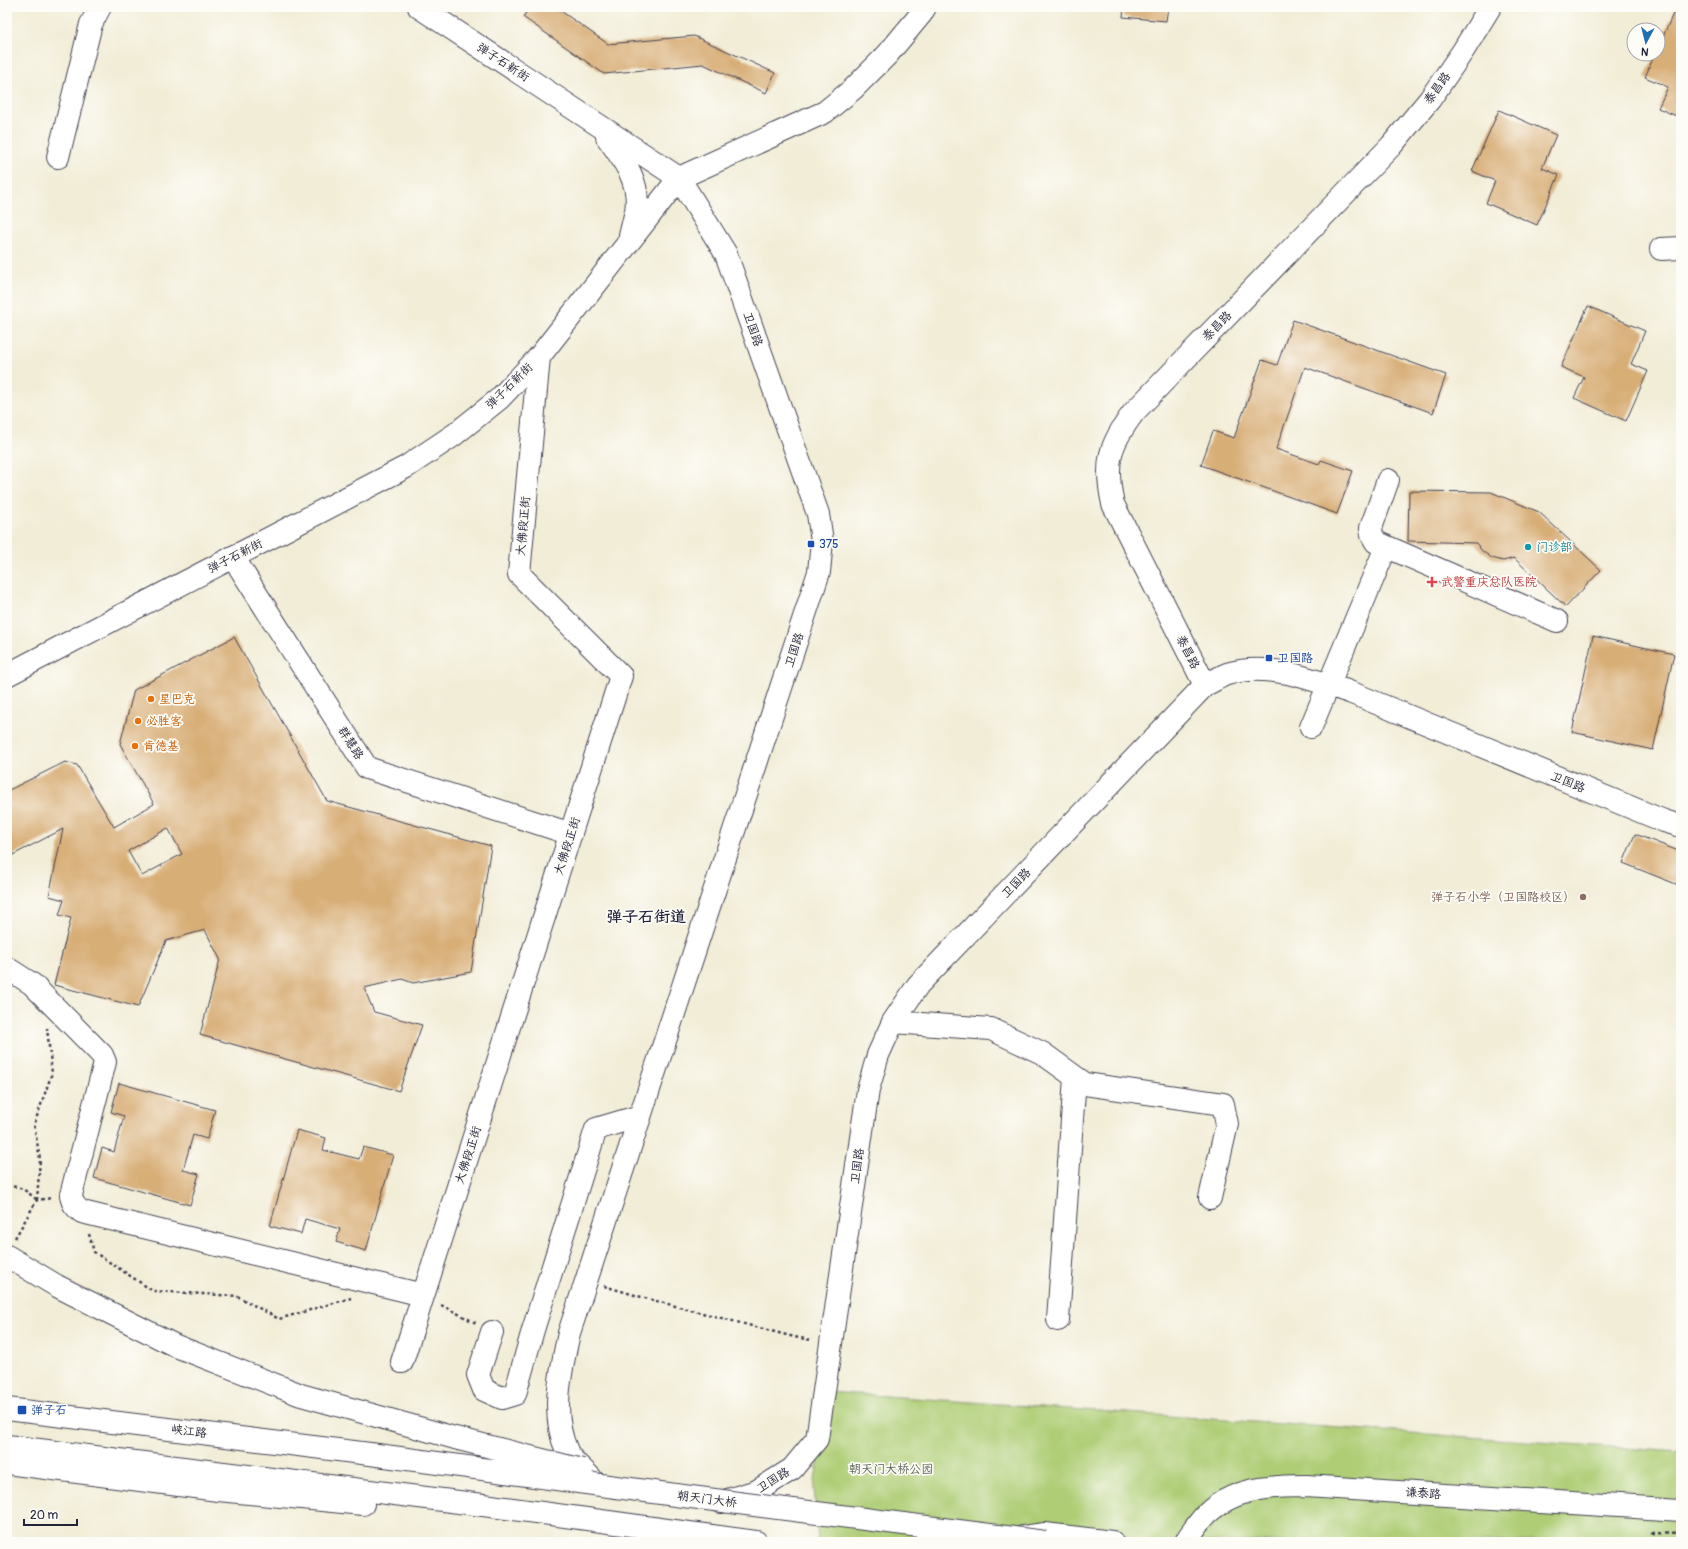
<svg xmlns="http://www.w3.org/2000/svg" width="1688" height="1549" font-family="Pangolin,'LXGW WenKai TC',sans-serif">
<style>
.green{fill:#aecd75;stroke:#687858}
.building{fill:#d8ae77;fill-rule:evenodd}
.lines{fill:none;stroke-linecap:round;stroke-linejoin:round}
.minor-casing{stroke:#414052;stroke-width:24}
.major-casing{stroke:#414052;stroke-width:24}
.highway-casing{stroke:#414052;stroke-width:24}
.path{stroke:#414052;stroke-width:2.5;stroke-dasharray:3 3;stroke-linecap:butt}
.minor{stroke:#fff;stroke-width:22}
.major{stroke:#fff;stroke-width:22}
.highway{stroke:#fff;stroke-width:22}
.highway-bridge-casing{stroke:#414052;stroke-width:24;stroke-linecap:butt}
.highway-bridge{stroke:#fff;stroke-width:22}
.transit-dot{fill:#1a4fb4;stroke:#fdfcf7;stroke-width:1.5}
.culture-dot{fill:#0f9aa8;stroke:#fdfcf7;stroke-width:1.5}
.health-dot{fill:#e0444e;stroke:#fdfcf7;stroke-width:1.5}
.food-dot{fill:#e8710a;stroke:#fdfcf7;stroke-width:1.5}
.education-dot{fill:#8d6e63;stroke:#fdfcf7;stroke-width:1.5}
.labels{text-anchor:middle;stroke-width:3.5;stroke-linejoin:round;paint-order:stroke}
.street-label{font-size:12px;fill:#22223b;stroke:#fdfcf7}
.transit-label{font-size:12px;fill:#164399;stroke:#fdfcf7;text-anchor:start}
.culture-label{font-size:12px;fill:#0d838f;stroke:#fdfcf7;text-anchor:start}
.health-label{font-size:12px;fill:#be3a42;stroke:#fdfcf7;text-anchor:start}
.food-label{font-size:12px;fill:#c56008;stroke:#fdfcf7;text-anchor:start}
.education-label{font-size:12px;fill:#785e54;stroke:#fdfcf7;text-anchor:end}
.park-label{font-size:12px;fill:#535e4f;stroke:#fdfcf7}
.district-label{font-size:16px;font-weight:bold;fill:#22223b;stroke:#fdfcf7}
</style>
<rect width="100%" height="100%" fill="#fdfcf7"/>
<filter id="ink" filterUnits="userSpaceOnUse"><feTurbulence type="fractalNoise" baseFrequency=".025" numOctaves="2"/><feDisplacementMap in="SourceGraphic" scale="8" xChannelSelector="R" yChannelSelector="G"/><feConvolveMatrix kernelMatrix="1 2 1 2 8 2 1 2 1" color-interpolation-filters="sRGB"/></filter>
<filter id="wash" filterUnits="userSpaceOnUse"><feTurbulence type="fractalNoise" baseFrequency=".012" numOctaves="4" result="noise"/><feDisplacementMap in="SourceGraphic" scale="16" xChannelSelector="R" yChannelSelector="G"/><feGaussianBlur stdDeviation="0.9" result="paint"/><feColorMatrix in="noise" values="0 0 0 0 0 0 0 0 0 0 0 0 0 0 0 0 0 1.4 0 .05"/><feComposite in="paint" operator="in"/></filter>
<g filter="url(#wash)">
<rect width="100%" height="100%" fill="#f2edd7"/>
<path class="green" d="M 828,1392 L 1681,1452 L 1681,1542 L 818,1542 L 814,1488 Z"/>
<g id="blocks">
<path class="building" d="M 530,7 L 555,7 L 608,44 L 694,36 L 775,73 L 766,93 L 703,64 L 604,74 L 523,17 Z
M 1124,7 L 1168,7 L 1166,21 L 1123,17 Z
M 1676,7 L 1681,7 L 1681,118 L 1658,108 L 1668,87 L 1645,77 L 1655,54 L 1658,54 L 1658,48 Z
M 1499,110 L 1556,135 L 1542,168 L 1559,175 L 1537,225 L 1486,203 L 1495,181 L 1472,171 Z
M 1588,306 L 1645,331 L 1631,364 L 1648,371 L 1626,421 L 1574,398 L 1584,377 L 1561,367 Z
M 1293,320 L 1446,375 L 1433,413 L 1305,367 L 1276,449 L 1319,464 L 1321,460 L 1353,471 L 1337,514 L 1201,465 L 1213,431 L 1234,438 L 1262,360 L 1277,365 Z
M 1409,491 L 1491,492 L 1539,512 L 1601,570 L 1566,607 L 1514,558 L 1503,561 L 1492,558 L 1482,551 L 1476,543 L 1408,541 Z
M 1593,636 L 1674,654 L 1653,750 L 1572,732 Z
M 234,637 L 327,801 L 491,846 L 471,972 L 413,983 L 402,979 L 364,988 L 374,1012 L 422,1025 L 399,1091 L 200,1035 L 220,959 L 205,930 L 166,941 L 138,1007 L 54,985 L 71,918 L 59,915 L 64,900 L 49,896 L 63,829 L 7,858 L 7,791 L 65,762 L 77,765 L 114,827 L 154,804 L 120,744 L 134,690 ZM 168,828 L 182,854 L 142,876 L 128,851 Z
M 1635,834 L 1681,852 L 1681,886 L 1623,863 Z
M 119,1083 L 215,1110 L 207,1139 L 193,1135 L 183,1170 L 199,1174 L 190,1205 L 94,1178 L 102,1148 L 114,1152 L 124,1116 L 111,1112 Z
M 297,1130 L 326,1138 L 323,1150 L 359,1159 L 363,1147 L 393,1155 L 366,1251 L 336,1242 L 340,1229 L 305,1219 L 301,1234 L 270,1226 Z"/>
</g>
</g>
<g filter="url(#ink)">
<use href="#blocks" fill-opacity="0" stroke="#414052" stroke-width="1"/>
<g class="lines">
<g class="minor-casing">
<path id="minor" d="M 58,157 L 91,24 L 100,7
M 1661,249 L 1681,248
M 1388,480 L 1371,528 L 1372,535 L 1376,542 L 1557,621
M 233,557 L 367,768 L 571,834
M 1205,685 L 1113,504 C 1104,463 1109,445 1134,412 L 1391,146 L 1430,99 L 1463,51 L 1490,7
M 1311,727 L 1386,547
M 7,968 L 32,984 L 102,1055 L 105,1062 L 71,1195 C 72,1203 75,1207 82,1212 L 423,1295
M 893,1022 L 991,1029 L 1042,1053 L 1085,1084 L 1223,1104 L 1227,1124 L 1210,1198
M 1058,1320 L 1075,1077
M 492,1332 L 478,1375 L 484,1390 L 502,1398 L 515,1394 L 533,1330 L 596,1129 L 640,1116
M 402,1362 L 621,676 L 519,574 L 539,357
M 591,1478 C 584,1470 571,1461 567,1451 C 550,1414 561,1371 569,1333 L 819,572 L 822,541 L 818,514 L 726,254 L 679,178 L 825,112 L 853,89 L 887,55 L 921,14 L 925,7
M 721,1502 L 757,1491 L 792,1469 L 817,1439 L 868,1090 L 878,1055 L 893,1022 L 918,985 L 1205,685 C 1212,682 1219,677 1227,674 C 1267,661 1314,680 1352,693 L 1664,821 L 1681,826"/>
</g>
<g class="major-casing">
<path id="major" d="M 607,137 C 623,159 641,182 636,211 C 634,219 632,228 630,236
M 7,675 L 406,467 L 454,435 L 499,399 L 539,357 L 679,178 L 419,7
M 1023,1537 L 1045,1534 L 1112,1542
M 1186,1542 C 1188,1536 1194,1530 1198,1524 C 1224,1489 1266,1486 1306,1486 L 1681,1510"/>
</g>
<g class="highway-casing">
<path id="highway" d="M 7,1256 L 57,1286
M 7,1409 L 370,1454
M 7,1446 L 491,1506 L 756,1542
M 7,1463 L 218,1490 L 363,1504"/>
</g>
<path class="path" d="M 7,1187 C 19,1184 29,1193 37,1200
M 37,1200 L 40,1159 L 34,1125 L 52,1073 L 47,1028
M 89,1234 L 94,1252 L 153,1291 L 237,1296 L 279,1319 L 351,1298
M 15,1238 L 37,1200 L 52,1198
M 604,1286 L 645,1298 L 794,1337 L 812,1340
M 441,1305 L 476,1323
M 1654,1539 L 1654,1532 L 1681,1533"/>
<use href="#minor" class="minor"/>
<use href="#major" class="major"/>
<use href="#highway" class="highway"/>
<g class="highway-bridge-casing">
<path id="highway-bridge" d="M 57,1286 L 176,1346 L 301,1395 L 455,1438 L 582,1470
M 370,1454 L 683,1496 L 1045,1542"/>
</g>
<use href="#highway-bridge" class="highway-bridge"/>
</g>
</g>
<g class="transit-dot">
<rect x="807" y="540" width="8" height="8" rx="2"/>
<rect x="1265" y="654" width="8" height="8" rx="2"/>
<rect x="17" y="1405" width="10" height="10" rx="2"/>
</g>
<circle class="culture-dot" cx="1528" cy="547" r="4"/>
<path class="health-dot" d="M1430 576h4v4h4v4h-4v4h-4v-4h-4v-4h4z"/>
<g class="food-dot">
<circle cx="151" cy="699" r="4"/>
<circle cx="138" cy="721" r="4"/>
<circle cx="135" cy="746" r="4"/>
</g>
<circle class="education-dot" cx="1583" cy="897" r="4"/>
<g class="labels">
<g class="street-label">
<text transform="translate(503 62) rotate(33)" y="4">弹子石新街</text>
<text transform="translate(1437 88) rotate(-54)" y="4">泰昌路</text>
<text transform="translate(1217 326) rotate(-46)" y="4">泰昌路</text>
<text transform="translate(753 329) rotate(71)" y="4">卫国路</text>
<text transform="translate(509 386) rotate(-44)" y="4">弹子石新街</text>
<text transform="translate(523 526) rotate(-85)" y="4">大佛段正街</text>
<text transform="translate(235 556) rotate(-27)" y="4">弹子石新街</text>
<text transform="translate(794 650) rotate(-72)" y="4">卫国路</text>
<text transform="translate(1188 652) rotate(63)" y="4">泰昌路</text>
<text transform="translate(351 743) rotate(58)" y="4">群慧路</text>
<text transform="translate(1568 782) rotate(22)" y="4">卫国路</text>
<text transform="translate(567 846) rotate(-72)" y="4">大佛段正街</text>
<text transform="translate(1016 883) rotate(-46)" y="4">卫国路</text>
<text transform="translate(468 1155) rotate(-72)" y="4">大佛段正街</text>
<text transform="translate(857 1166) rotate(-82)" y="4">卫国路</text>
<text transform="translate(189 1431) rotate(7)" y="4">峡江路</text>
<text transform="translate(773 1480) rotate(-32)" y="4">卫国路</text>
<text transform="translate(1423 1493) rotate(4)" y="4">谦泰路</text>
<text transform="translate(707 1499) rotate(7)" y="4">朝天门大桥</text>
</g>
<g class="transit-label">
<text x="819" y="548">375</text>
<text x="1277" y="662">卫国路</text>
<text x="31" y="1414">弹子石</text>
</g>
<g class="culture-label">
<text x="1536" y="551">门诊部</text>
</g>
<g class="health-label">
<text x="1441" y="586">武警重庆总队医院</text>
</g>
<g class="food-label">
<text x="159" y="703">星巴克</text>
<text x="146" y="725">必胜客</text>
<text x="143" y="750">肯德基</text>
</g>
<g class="education-label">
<text x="1575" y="901">弹子石小学（卫国路校区）</text>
</g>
<g class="park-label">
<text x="891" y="1473">朝天门大桥公园</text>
</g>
<g class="district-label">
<text x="646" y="922">弹子石街道</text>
</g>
</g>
<rect width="1688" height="1549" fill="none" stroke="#fdfcf7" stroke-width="24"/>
<g transform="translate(1646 42) rotate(187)"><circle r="19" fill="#fdfcf7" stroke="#a5a5ac"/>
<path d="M0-3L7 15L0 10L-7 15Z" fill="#1f6fb2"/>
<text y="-6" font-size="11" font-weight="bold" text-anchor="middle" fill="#22223b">N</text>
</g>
<path d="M24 1519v6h53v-6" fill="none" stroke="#22223b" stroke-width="2"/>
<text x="30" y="1519" font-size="12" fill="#22223b" stroke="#fdfcf7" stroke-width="3" paint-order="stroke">20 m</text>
</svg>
